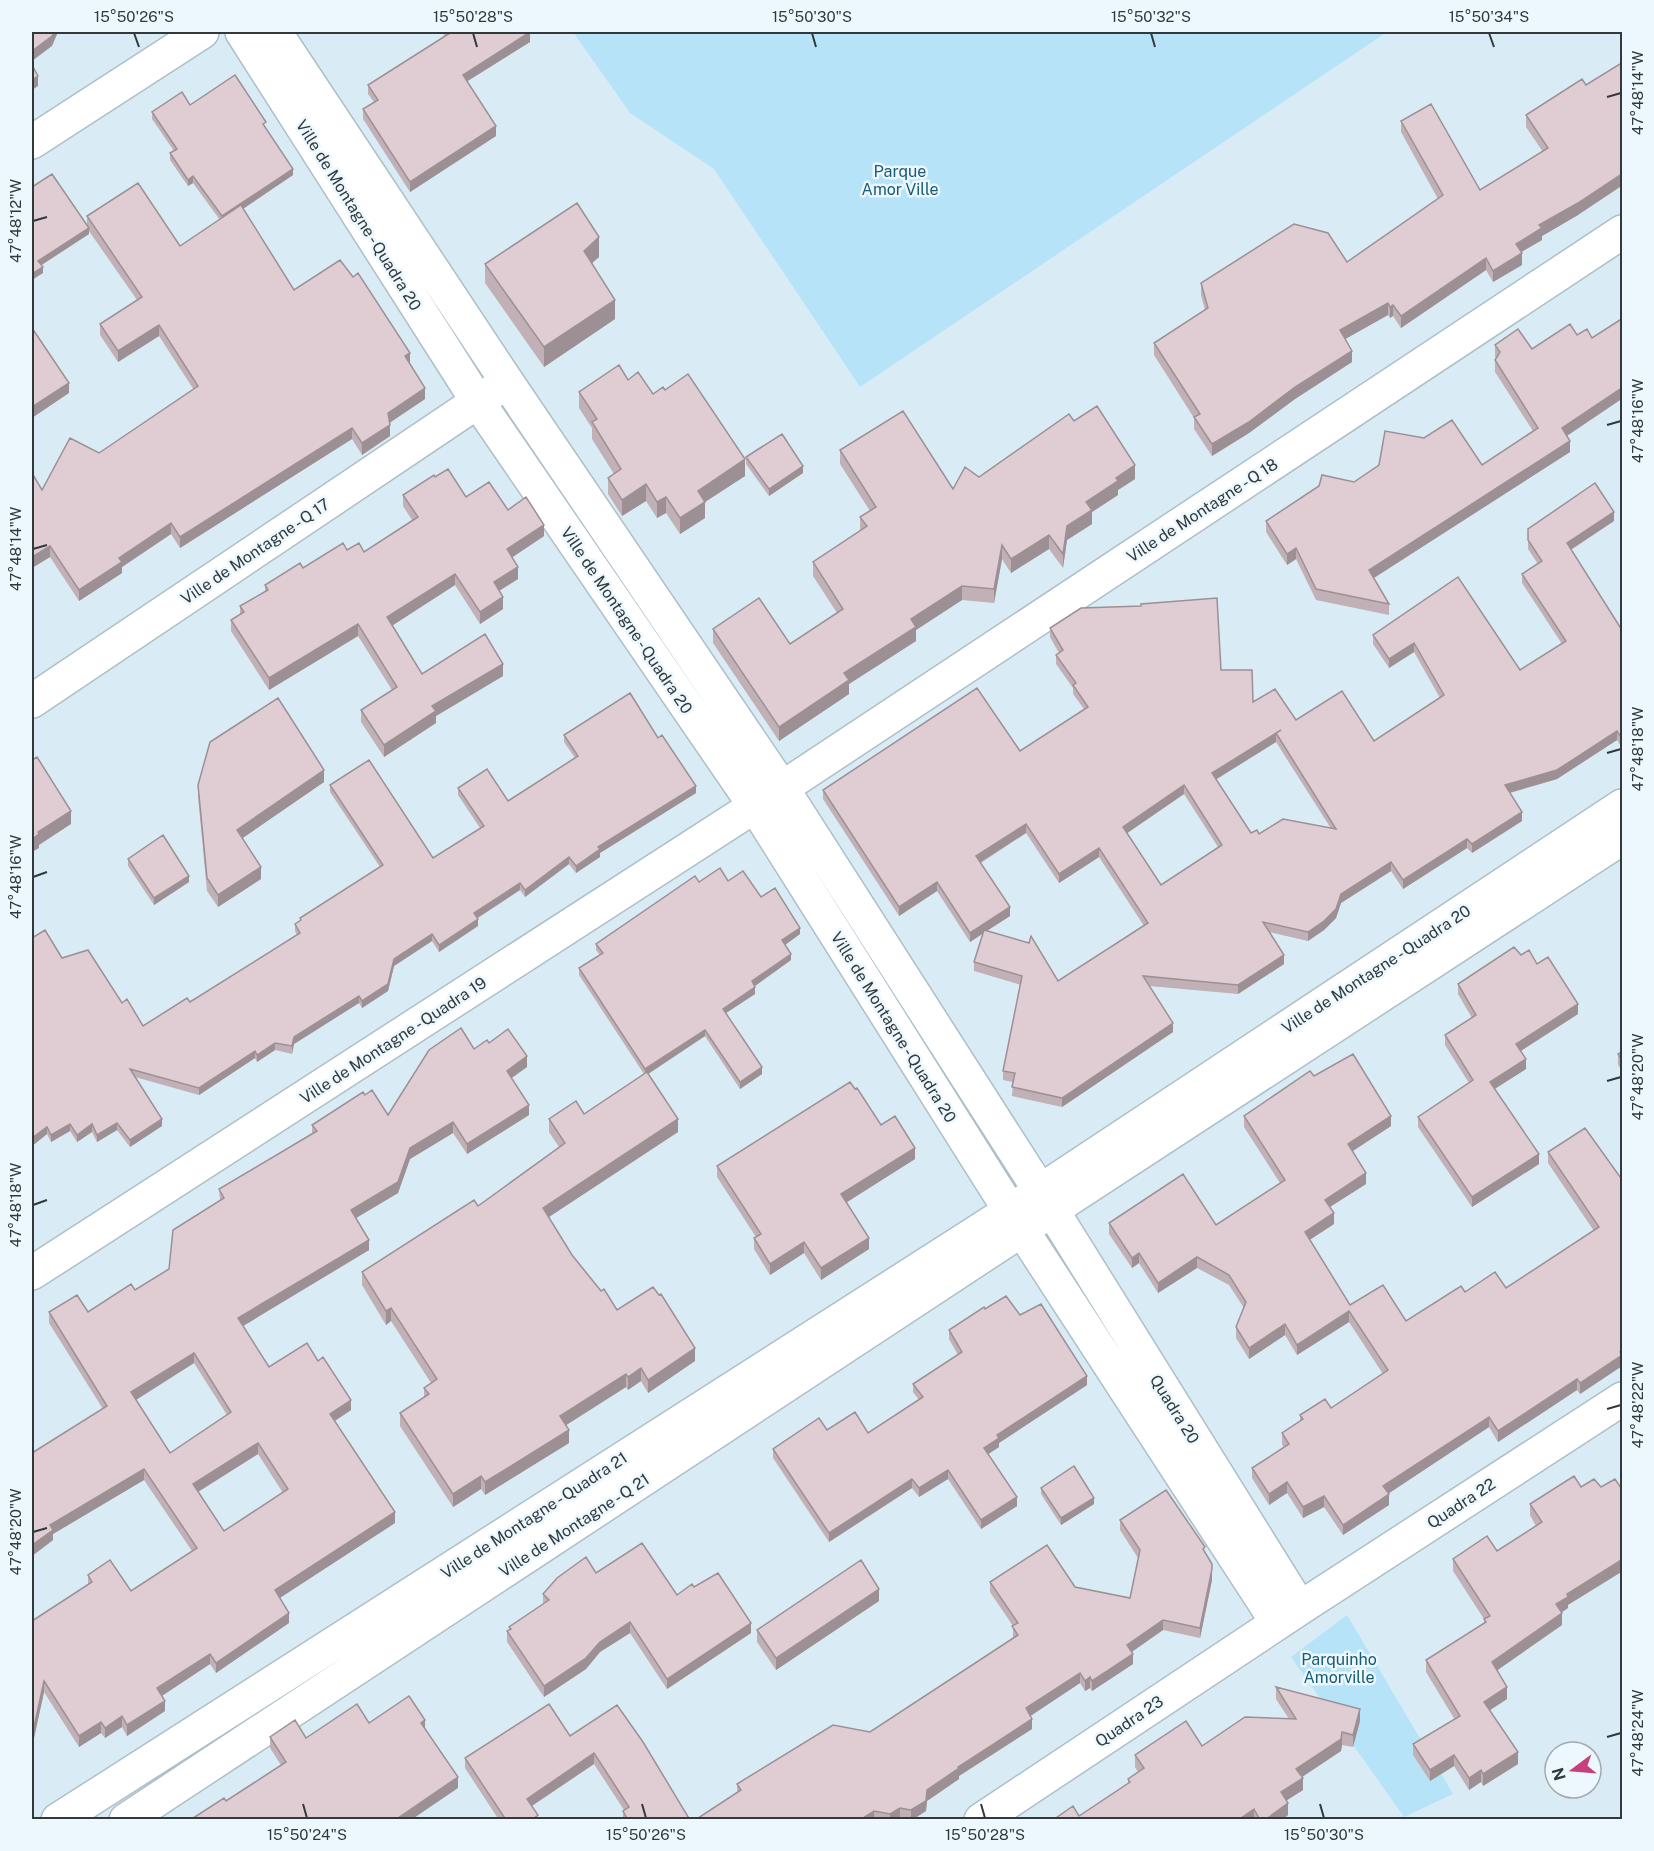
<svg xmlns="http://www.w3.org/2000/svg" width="1654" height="1851" font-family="'Public Sans',sans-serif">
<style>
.green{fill:#b7e3f8}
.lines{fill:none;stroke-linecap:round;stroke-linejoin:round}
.minor-casing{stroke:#adbfc8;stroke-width:36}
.tertiary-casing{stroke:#adbfc8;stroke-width:36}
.minor{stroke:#fff;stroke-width:33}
.tertiary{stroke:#fff;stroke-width:33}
.wall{fill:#c1b0b5;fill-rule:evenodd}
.shaded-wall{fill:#9d9094}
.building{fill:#e0cdd3;stroke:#9d9094;stroke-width:1.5;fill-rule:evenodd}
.ticks{fill:none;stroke:#32393d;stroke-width:2}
.labels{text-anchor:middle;stroke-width:5;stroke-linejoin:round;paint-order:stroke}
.park-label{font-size:16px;fill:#185b76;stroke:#ecf8fd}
.street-label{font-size:16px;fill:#32393d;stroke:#ecf8fd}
.neatline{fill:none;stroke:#32393d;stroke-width:2}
.ticks-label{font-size:15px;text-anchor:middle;fill:#32393d}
</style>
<rect width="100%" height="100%" fill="#d9ecf5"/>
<path class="green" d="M 573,32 L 1387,32 L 860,387 L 714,169 L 630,113 Z
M 1347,1615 L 1453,1794 L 1404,1817 L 1291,1657 Z"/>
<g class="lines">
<g class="minor-casing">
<path id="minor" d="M 32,142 L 202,32
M 32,701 L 507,382
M 1052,1210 L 1300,1608
M 1022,1230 L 1277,1622
M 32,1273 L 755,806 L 1622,232
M 981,1820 L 1300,1608 L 1622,1399"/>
</g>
<g class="tertiary-casing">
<path id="tertiary" d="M 242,32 L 478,402 L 755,806 L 1021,1228
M 275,32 L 507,382 L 782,788 L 1051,1208
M 58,1820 L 1010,1211 L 1622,806
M 126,1820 L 1052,1210 L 1622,838"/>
</g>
<use href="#minor" class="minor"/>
<use href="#tertiary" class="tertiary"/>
</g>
<path class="wall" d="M 442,32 L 530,32 L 530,42 L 467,81 L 496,136 L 410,192 L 363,119 L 363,109 L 374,102 L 368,94 L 368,85 L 445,36 Z
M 1582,79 L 1578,215 L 1542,236 L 1542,240 L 1521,252 L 1522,265 L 1493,282 L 1486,270 L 1401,328 L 1393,316 L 1390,318 L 1388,315 L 1345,339 L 1352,362 L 1295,399 L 1249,433 L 1212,456 L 1194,429 L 1194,418 L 1154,355 L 1154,343 L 1205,310 L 1201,295 L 1201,283 L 1347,262 L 1438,199 L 1401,132 L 1401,121 L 1480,190 L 1543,152 L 1526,127 L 1526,115 Z
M 190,105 L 266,128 L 293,175 L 243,209 L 294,290 L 410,364 L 425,399 L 390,422 L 390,436 L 362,455 L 352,439 L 180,548 L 171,534 L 122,567 L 122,573 L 79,601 L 50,557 L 32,568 L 32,473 L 42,490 L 99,453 L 194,390 L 159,336 L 118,362 L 100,335 L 100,324 L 137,300 L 89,231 L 89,234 L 42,265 L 43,273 L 32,187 L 87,224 L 87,216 L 180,246 L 220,220 L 193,183 L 188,186 L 170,160 L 170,153 L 174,151 L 152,119 L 152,112 Z
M 599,257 L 592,263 L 615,319 L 544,367 L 485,283 L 485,264 Z
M 1623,318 L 1623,398 L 1567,436 L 1570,452 L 1374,578 L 1389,604 L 1389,615 L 1316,600 L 1296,559 L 1287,565 L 1266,532 L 1266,521 L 1354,482 L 1482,465 L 1533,431 L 1495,372 L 1495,360 L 1496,358 L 1495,356 L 1495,345 L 1532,349 L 1577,335 L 1592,338 Z
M 628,380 L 653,394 L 745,476 L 705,502 L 705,518 L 680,534 L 666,513 L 657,518 L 646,501 L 622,516 L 608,494 L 608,478 L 614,474 L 592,439 L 592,428 L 579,408 L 579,392 Z
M 1074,421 L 1135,479 L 1118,490 L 1118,495 L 1092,512 L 1092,524 L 1067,540 L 1063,568 L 1049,549 L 1011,573 L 1002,559 L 994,603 L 962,600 L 916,630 L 916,641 L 849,684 L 849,694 L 779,741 L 713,643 L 713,629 L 790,644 L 837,613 L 813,576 L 813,562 L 860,531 L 860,517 L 870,511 L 840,464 L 840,450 L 953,489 L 979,477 Z
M 746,457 L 803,473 L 769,496 L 746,464 Z
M 435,477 L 466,497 L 508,510 L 544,536 L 512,557 L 518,579 L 499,591 L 503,609 L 480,624 L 455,585 L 393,625 L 422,674 L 503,676 L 436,716 L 436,723 L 384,757 L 361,722 L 361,710 L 392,690 L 358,636 L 269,690 L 231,631 L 231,620 L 240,614 L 240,606 L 265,591 L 265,585 L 303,568 L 347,550 L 364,552 L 412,520 L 403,506 L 403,495 Z
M 1614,521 L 1571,550 L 1620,627 L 1623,626 L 1623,749 L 1617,740 L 1557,779 L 1510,793 L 1522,821 L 1472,853 L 1467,848 L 1403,889 L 1391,871 L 1341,903 L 1336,918 L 1324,930 L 1308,941 L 1269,932 L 1284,964 L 1238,994 L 1149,986 L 1173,1032 L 1062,1107 L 1012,1096 L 1013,1082 L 1003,1080 L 1003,1071 L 1021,985 L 974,971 L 974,962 L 983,933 L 970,942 L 937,891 L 899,916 L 823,799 L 823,790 L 1020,751 L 1084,709 L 1073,694 L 1073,688 L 1056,664 L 1056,655 L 1059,653 L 1050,637 L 1050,628 L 1221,670 L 1253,702 L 1296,720 L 1374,741 L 1440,698 L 1414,652 L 1389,668 L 1373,644 L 1373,635 L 1458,577 L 1520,670 L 1562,644 L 1522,583 L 1522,574 L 1538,564 L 1528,549 L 1528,529 ZM 1276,742 L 1330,827 L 1259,834 L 1251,833 L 1216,779 ZM 1184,794 L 1218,847 L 1161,885 L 1127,833 ZM 1026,833 L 1059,883 L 1099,857 L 1144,926 L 1058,981 L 986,931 L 1010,916 L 981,863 Z
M 564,735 L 658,738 L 696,793 L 600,853 L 600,857 L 576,873 L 569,864 L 525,897 L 520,890 L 478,918 L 478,926 L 439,952 L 432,941 L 394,966 L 388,991 L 362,1008 L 359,1003 L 294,1044 L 292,1054 L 275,1050 L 257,1062 L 255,1058 L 199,1095 L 135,1077 L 162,1126 L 130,1147 L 117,1130 L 97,1142 L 92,1132 L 77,1142 L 70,1131 L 51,1142 L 47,1134 L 32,1146 L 32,938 L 62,958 L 122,1003 L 143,1026 L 190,1002 L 297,935 L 295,931 L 295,924 L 300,921 L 300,918 L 380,867 L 330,792 L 330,785 L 433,858 L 480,828 L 458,795 L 458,788 L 508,801 L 575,758 L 564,742 Z
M 324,782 L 242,838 L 261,879 L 218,907 L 207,891 L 198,797 L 198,785 Z
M 128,859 L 189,882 L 154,905 L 128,866 Z
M 728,881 L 761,897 L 800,934 L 785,945 L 791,960 L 755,986 L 755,994 L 726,1013 L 762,1074 L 740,1089 L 705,1036 L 648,1074 L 678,1132 L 548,1217 L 572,1255 L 617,1310 L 695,1361 L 648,1393 L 641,1381 L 628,1390 L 626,1387 L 566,1425 L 569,1443 L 485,1495 L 481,1489 L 453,1507 L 400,1426 L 400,1413 L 424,1397 L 424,1388 L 431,1383 L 391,1321 L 386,1325 L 362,1285 L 362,1272 L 478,1206 L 559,1147 L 549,1132 L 549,1119 L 584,1114 L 644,1074 L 579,975 L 579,968 L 600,955 L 596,950 L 596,944 L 699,882 Z
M 1521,955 L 1537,964 L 1578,1014 L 1521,1051 L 1526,1069 L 1494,1089 L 1539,1164 L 1472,1207 L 1418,1127 L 1418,1117 L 1469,1083 L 1445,1045 L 1445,1035 L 1472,1018 L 1458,994 L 1458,984 Z
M 489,1043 L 527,1067 L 512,1078 L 529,1115 L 467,1154 L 453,1133 L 410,1159 L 398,1193 L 356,1218 L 369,1250 L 243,1326 L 269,1367 L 318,1361 L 351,1410 L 335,1421 L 395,1523 L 280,1598 L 289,1623 L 216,1673 L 210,1664 L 162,1696 L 165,1711 L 127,1736 L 122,1727 L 105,1738 L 101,1733 L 79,1747 L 44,1692 L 32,1747 L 32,1621 L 88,1585 L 88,1575 L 131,1591 L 192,1551 L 144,1480 L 53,1534 L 53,1540 L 32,1556 L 32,1453 L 103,1409 L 49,1323 L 49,1312 L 88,1312 L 135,1290 L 169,1269 L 220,1200 L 219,1189 L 312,1133 L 312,1125 L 365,1095 L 388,1115 L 474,1049 ZM 194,1363 L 227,1415 L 170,1453 L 136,1400 ZM 258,1454 L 283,1493 L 224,1531 L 198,1492 Z
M 1623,1051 L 1623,1072 L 1618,1065 L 1618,1054 Z
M 1314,1076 L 1391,1126 L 1353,1151 L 1366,1184 L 1330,1207 L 1334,1224 L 1309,1240 L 1350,1305 L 1406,1321 L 1465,1292 L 1506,1288 L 1594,1231 L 1548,1163 L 1548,1152 L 1623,1181 L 1622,1366 L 1580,1394 L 1577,1390 L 1498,1442 L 1489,1427 L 1388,1494 L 1389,1505 L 1343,1535 L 1324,1507 L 1303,1518 L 1287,1493 L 1269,1505 L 1252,1478 L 1252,1468 L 1284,1448 L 1282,1444 L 1282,1433 L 1300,1421 L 1300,1415 L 1331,1408 L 1383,1374 L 1349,1322 L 1297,1355 L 1285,1335 L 1249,1359 L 1236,1338 L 1236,1327 L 1244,1308 L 1229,1285 L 1197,1268 L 1158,1293 L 1139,1263 L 1132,1268 L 1109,1234 L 1109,1223 L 1216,1225 L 1280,1183 L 1244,1127 L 1244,1116 Z
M 855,1089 L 881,1125 L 915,1159 L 846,1202 L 869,1249 L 821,1280 L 804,1253 L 770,1275 L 754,1249 L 754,1238 L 756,1237 L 717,1177 L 717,1166 Z
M 985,1309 L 1020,1315 L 1087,1385 L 999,1443 L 999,1447 L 988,1454 L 1017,1506 L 981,1529 L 948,1479 L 919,1497 L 912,1488 L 829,1542 L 773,1458 L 773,1449 L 827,1430 L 868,1433 L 919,1400 L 913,1392 L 913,1384 L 958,1355 L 949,1339 L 949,1330 Z
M 1574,1476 L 1568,1608 L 1561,1613 L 1562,1625 L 1497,1670 L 1507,1699 L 1490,1710 L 1518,1764 L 1483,1786 L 1481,1782 L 1469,1790 L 1454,1766 L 1430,1781 L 1413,1755 L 1413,1744 L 1455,1720 L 1426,1672 L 1426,1660 L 1484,1624 L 1484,1619 L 1453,1571 L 1453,1559 L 1497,1551 L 1536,1526 L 1530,1515 L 1530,1504 Z
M 1041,1488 L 1094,1504 L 1061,1525 L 1041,1494 Z
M 1120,1520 L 1205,1553 L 1212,1580 L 1200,1638 L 1163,1630 L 1132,1652 L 1133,1664 L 1092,1691 L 1090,1688 L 1085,1691 L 1080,1683 L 1030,1716 L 1032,1729 L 959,1776 L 959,1779 L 927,1801 L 926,1811 L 912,1820 L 900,1818 L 898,1820 L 695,1820 L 737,1793 L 737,1784 L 870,1732 L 1013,1638 L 1013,1626 L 990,1592 L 990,1582 L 1075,1587 L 1130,1598 L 1138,1558 L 1120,1530 Z
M 596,1573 L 677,1595 L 694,1587 L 751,1633 L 667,1689 L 630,1633 L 600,1652 L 586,1669 L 544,1697 L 507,1642 L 507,1631 L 509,1630 L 509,1627 L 543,1604 L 543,1594 Z
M 879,1601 L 776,1670 L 757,1642 L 757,1630 Z
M 1276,1687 L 1360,1721 L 1353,1747 L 1342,1745 L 1341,1751 L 1302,1777 L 1303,1790 L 1287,1800 L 1288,1815 L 1282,1820 L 1053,1820 L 1079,1816 L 1128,1784 L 1128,1779 L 1138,1772 L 1135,1767 L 1135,1755 L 1202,1746 L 1289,1719 L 1276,1699 Z
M 369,1723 L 425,1729 L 458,1788 L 226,1801 L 281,1765 L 270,1748 L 270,1737 L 306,1738 Z
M 570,1736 L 690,1820 L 623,1820 L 623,1811 L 624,1810 L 594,1764 L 532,1806 L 538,1820 L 499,1820 L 465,1768 L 465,1758 Z"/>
<path class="shaded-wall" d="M 54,32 L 58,32 L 52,46 L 32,61 L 32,51 Z
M 530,32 L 530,42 L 463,84 L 463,75 Z
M 38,76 L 38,86 L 32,90 L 32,80 Z
M 496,126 L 496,136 L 410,192 L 410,182 Z
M 293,169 L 293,175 L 222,223 L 222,216 Z
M 1623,173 L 1623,185 L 1578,215 L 1542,236 L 1542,240 L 1516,255 L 1516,244 L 1539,225 Z
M 193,176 L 193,183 L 188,186 L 188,180 Z
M 89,228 L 89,234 L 38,267 L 38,261 Z
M 599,237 L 599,257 L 584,270 L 584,251 Z
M 1522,253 L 1522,265 L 1493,282 L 1493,271 Z
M 1486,258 L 1486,270 L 1401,328 L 1401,316 Z
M 43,267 L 43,273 L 32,280 L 32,274 Z
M 615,300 L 615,319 L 544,367 L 544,347 Z
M 1388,303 L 1388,315 L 1340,342 L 1340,330 Z
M 1393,305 L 1393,316 L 1390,318 L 1390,307 Z
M 159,325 L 159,336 L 118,362 L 118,351 Z
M 1352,351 L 1352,362 L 1295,399 L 1249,433 L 1212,456 L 1212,444 L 1295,387 Z
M 410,353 L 410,364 L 405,356 Z
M 69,383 L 69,393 L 32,418 L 32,407 Z
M 1623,387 L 1623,398 L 1562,439 L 1562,428 Z
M 425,388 L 425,399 L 388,424 L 388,413 Z
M 390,425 L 390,436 L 362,455 L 362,443 Z
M 352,428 L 352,439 L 180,548 L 180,537 Z
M 1570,441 L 1570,452 L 1369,581 L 1369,570 Z
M 745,459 L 745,476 L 705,502 L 705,518 L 680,534 L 680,518 L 698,491 Z
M 1135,465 L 1135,479 L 1118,490 L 1118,495 L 1092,512 L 1092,524 L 1067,540 L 1063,568 L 1063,554 L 1067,526 L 1086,502 L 1116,478 Z
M 803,466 L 803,473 L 769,496 L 769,489 Z
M 646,484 L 646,501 L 622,516 L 622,500 Z
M 666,497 L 666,513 L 657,518 L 657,502 Z
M 1614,512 L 1614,521 L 1567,552 L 1567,543 Z
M 171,523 L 171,534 L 122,567 L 122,573 L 79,601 L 79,590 L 119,558 Z
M 544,525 L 544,536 L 507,561 L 507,549 Z
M 1049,535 L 1049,549 L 1011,573 L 1011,559 Z
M 1002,545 L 1002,559 L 994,603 L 994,589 Z
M 50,546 L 50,557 L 32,568 L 32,557 Z
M 1296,548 L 1296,559 L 1287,565 L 1287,554 Z
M 518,567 L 518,579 L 494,594 L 494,582 Z
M 455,574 L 455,585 L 387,629 L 387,617 Z
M 962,586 L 962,600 L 916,630 L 916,641 L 849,684 L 849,694 L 779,741 L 779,727 L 911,619 Z
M 503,597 L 503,609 L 480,624 L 480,612 Z
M 358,624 L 358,636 L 269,690 L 269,678 Z
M 1414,643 L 1414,652 L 1389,668 L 1389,659 Z
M 503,664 L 503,676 L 436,716 L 436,723 L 384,757 L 384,745 L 432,706 Z
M 1617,731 L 1617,740 L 1557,779 L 1505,794 L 1505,785 Z
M 1276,733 L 1276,742 L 1212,782 L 1212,773 Z
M 324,770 L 324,782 L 237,842 L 237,830 Z
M 1184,785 L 1184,794 L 1123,836 L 1123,827 Z
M 696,786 L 696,793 L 600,853 L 600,857 L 576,873 L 576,866 L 598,847 Z
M 71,811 L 71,824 L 39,845 L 39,848 L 32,852 L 32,839 L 38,832 Z
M 1522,812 L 1522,821 L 1472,853 L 1472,844 Z
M 1026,824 L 1026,833 L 976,865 L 976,856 Z
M 1467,839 L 1467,848 L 1403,889 L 1403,880 Z
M 1099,848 L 1099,857 L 1059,883 L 1059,874 Z
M 569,857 L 569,864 L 525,897 L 525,890 Z
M 1391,862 L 1391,871 L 1341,903 L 1336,918 L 1324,930 L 1308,941 L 1308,932 L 1341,894 Z
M 261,867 L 261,879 L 218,907 L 218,895 Z
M 189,876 L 189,882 L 154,905 L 154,898 Z
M 937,882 L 937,891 L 899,916 L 899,907 Z
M 520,883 L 520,890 L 474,920 L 474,913 Z
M 1010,907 L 1010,916 L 970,942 L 970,933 Z
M 478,919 L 478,926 L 439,952 L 439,945 Z
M 800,928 L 800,934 L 782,947 L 782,940 Z
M 432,934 L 432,941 L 394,966 L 388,991 L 362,1008 L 362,1001 L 394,959 Z
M 791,954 L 791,960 L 752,988 L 752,981 Z
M 1284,955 L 1284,964 L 1238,994 L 1238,985 Z
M 755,987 L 755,994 L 723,1015 L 723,1009 Z
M 359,996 L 359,1003 L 294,1044 L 292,1054 L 292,1046 L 294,1037 Z
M 1578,1004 L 1578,1014 L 1516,1054 L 1516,1044 Z
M 1173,1023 L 1173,1032 L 1062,1107 L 1062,1098 Z
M 705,1030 L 705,1036 L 645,1076 L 645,1069 Z
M 275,1043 L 275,1050 L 257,1062 L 257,1055 Z
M 255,1051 L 255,1058 L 199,1095 L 199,1088 Z
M 527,1056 L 527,1067 L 507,1081 L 507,1071 Z
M 1526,1059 L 1526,1069 L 1490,1092 L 1490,1082 Z
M 762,1067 L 762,1074 L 740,1089 L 740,1082 Z
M 529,1105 L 529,1115 L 467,1154 L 467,1144 Z
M 1391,1116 L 1391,1126 L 1348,1154 L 1348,1144 Z
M 162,1119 L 162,1126 L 130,1147 L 130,1140 Z
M 678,1119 L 678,1132 L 543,1221 L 543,1208 Z
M 453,1122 L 453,1133 L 410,1159 L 398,1193 L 351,1221 L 351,1210 L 410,1148 Z
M 117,1123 L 117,1130 L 97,1142 L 97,1135 Z
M 70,1124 L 70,1131 L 51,1142 L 51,1135 Z
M 92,1124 L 92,1132 L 77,1142 L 77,1135 Z
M 47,1127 L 47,1134 L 32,1146 L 32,1138 Z
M 915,1148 L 915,1159 L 841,1206 L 841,1194 Z
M 1539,1154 L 1539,1164 L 1472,1207 L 1472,1197 Z
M 1366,1173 L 1366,1184 L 1325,1210 L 1325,1200 Z
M 1334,1213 L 1334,1224 L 1305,1243 L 1305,1232 Z
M 869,1238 L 869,1249 L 821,1280 L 821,1268 Z
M 369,1240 L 369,1250 L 238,1329 L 238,1318 Z
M 804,1242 L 804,1253 L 770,1275 L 770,1264 Z
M 1139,1253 L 1139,1263 L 1132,1268 L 1132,1258 Z
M 1197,1257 L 1197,1268 L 1158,1293 L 1158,1283 Z
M 391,1308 L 391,1321 L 386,1325 L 386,1311 Z
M 1349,1311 L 1349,1322 L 1297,1355 L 1297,1345 Z
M 1285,1324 L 1285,1335 L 1249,1359 L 1249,1348 Z
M 1623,1344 L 1622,1366 L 1580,1394 L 1580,1383 L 1620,1352 Z
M 695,1348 L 695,1361 L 648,1393 L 648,1380 Z
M 194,1353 L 194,1363 L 131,1403 L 131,1392 Z
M 641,1368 L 641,1381 L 628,1390 L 628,1377 Z
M 626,1374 L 626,1387 L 560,1429 L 560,1416 Z
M 1087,1376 L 1087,1385 L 999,1443 L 999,1447 L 984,1457 L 984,1448 L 997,1435 Z
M 1577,1379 L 1577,1390 L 1498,1442 L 1498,1431 Z
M 351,1400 L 351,1410 L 330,1424 L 330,1414 Z
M 1489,1417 L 1489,1427 L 1383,1497 L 1383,1486 Z
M 569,1430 L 569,1443 L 485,1495 L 485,1482 Z
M 258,1443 L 258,1454 L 193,1495 L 193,1484 Z
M 144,1469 L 144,1480 L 53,1534 L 53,1540 L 32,1556 L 32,1545 L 50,1525 Z
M 948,1470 L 948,1479 L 919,1497 L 919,1488 Z
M 481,1476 L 481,1489 L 453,1507 L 453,1494 Z
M 912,1479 L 912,1488 L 829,1542 L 829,1533 Z
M 1287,1482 L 1287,1493 L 1269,1505 L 1269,1494 Z
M 1389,1494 L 1389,1505 L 1343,1535 L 1343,1525 Z
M 1324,1496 L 1324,1507 L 1303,1518 L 1303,1507 Z
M 1017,1497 L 1017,1506 L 981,1529 L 981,1520 Z
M 1094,1498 L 1094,1504 L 1061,1525 L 1061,1518 Z
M 395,1512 L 395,1523 L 275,1601 L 275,1590 Z
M 1623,1559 L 1623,1571 L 1568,1605 L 1568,1608 L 1556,1616 L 1556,1604 L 1567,1594 Z
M 1212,1569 L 1212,1580 L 1200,1638 L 1200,1628 Z
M 879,1589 L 879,1601 L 776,1670 L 776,1658 Z
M 289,1613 L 289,1623 L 216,1673 L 216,1663 Z
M 1562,1613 L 1562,1625 L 1492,1674 L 1492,1662 Z
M 1163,1620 L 1163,1630 L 1127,1655 L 1127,1645 Z
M 630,1622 L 630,1633 L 600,1652 L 586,1669 L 544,1697 L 544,1686 L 600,1642 Z
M 751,1623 L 751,1633 L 667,1689 L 667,1679 Z
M 210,1654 L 210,1664 L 157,1699 L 157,1688 Z
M 1133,1654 L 1133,1664 L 1092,1691 L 1092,1681 Z
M 1080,1673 L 1080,1683 L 1026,1719 L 1026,1708 Z
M 1090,1677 L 1090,1688 L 1085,1691 L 1085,1681 Z
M 44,1681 L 44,1692 L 32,1747 L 32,1736 Z
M 1507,1687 L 1507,1699 L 1484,1714 L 1484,1702 Z
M 165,1701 L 165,1711 L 127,1736 L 127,1725 Z
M 1360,1709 L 1360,1721 L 1353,1747 L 1353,1735 Z
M 122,1716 L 122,1727 L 105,1738 L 105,1728 Z
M 1032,1719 L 1032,1729 L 959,1776 L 959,1779 L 927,1801 L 926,1811 L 912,1820 L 911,1820 L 911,1810 L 927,1790 L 958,1767 Z
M 425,1720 L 425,1731 L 421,1723 Z
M 101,1722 L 101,1733 L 79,1747 L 79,1736 Z
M 1342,1732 L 1342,1745 L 1341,1751 L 1296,1781 L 1296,1769 Z
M 1518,1752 L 1518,1764 L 1483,1786 L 1483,1774 Z
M 594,1753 L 594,1764 L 527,1809 L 527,1799 Z
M 1454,1755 L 1454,1766 L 1430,1781 L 1430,1770 Z
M 1481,1770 L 1481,1782 L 1469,1790 L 1469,1778 Z
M 458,1777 L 458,1788 L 411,1820 L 395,1820 Z
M 1303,1778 L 1303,1790 L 1281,1804 L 1281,1792 Z
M 1288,1803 L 1288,1815 L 1282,1820 L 1265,1820 Z
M 900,1808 L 900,1818 L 898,1820 L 890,1820 L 890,1814 Z
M 1254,1809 L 1254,1820 L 1238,1820 Z
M 874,1811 L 874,1820 L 860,1820 Z"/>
<path class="building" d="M 32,32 L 54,32 L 52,36 L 32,51 Z
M 448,32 L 530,32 L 463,75 L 496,126 L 410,182 L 363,109 L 378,100 L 368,85 L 450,33 Z
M 1623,62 L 1623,173 L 1578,203 L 1539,225 L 1542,228 L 1516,244 L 1522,253 L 1493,271 L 1486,258 L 1401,316 L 1393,305 L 1390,307 L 1388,303 L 1340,330 L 1352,351 L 1295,387 L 1249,422 L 1212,444 L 1194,417 L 1200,414 L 1154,343 L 1208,308 L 1201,283 L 1294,224 L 1328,233 L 1347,262 L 1443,195 L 1401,121 L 1431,104 L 1480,190 L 1548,148 L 1526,115 L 1582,79 L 1586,85 Z
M 32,65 L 38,76 L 32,80 Z
M 235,75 L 266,122 L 263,124 L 293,169 L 222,216 L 193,176 L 188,180 L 170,153 L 177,149 L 152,112 L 182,92 L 190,105 Z
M 52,174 L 89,228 L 38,261 L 43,267 L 32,274 L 32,187 Z
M 138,183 L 180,246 L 241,205 L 294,290 L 340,260 L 353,277 L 358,273 L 410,353 L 405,356 L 425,388 L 388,413 L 390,425 L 362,443 L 352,428 L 180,537 L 171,523 L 119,558 L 122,562 L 79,590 L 50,546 L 32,557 L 32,473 L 42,490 L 70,438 L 99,453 L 198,386 L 159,325 L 118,351 L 100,324 L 142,297 L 87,216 Z
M 577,203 L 599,237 L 584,251 L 615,300 L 544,347 L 485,264 Z
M 1623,318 L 1623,387 L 1562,428 L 1570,441 L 1369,570 L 1389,604 L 1316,589 L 1296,548 L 1287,554 L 1266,521 L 1319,486 L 1322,475 L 1354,482 L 1379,465 L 1385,431 L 1424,438 L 1452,420 L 1482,465 L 1538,428 L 1495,360 L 1500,352 L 1495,345 L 1518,329 L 1532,349 L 1570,324 L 1577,335 L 1587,329 L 1592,338 Z
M 32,328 L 69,383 L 32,407 Z
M 619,365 L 628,380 L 638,372 L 653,394 L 663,387 L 665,390 L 688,374 L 745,459 L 698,491 L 705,502 L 680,518 L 666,497 L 657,502 L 646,484 L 622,500 L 608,478 L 621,469 L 592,422 L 597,419 L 579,392 Z
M 1097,406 L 1135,465 L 1116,478 L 1118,481 L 1086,502 L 1092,510 L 1067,526 L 1063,554 L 1049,535 L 1011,559 L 1002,545 L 994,589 L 962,586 L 911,619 L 916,627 L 844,673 L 849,680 L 779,727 L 713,629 L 759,598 L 790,644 L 843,609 L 813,562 L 867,526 L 860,517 L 876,507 L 840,450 L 903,411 L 953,489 L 965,467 L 979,477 L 1069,414 L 1074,421 Z
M 782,434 L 803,466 L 769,489 L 746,457 Z
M 448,469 L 466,497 L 489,482 L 508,510 L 526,497 L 544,525 L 507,549 L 518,567 L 494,582 L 503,597 L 480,612 L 455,574 L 387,617 L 422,674 L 485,634 L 503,664 L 432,706 L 436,711 L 384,745 L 361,710 L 397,687 L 358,624 L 269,678 L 231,620 L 244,612 L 240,606 L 268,590 L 265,585 L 300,563 L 303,568 L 343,543 L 347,550 L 359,543 L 364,552 L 418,517 L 403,495 L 434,475 L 435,477 Z
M 1595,483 L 1614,512 L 1567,543 L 1620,627 L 1623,626 L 1623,740 L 1617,731 L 1557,770 L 1505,785 L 1522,812 L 1472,844 L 1467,839 L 1403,880 L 1391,862 L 1341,894 L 1336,909 L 1324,921 L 1308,932 L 1263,922 L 1284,955 L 1238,985 L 1143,976 L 1173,1023 L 1062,1098 L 1012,1087 L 1015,1073 L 1003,1071 L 1022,976 L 974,962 L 984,930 L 1029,943 L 1031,936 L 1058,981 L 1148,923 L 1099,848 L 1059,874 L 1026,824 L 976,856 L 1010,907 L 970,933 L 937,882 L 899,907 L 823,790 L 977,688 L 1020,751 L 1088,707 L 1073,685 L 1076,683 L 1056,655 L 1063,650 L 1050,628 L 1081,608 L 1141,606 L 1141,604 L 1217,598 L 1221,670 L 1252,670 L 1253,702 L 1275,689 L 1296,720 L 1342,691 L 1374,741 L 1444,695 L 1414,643 L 1389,659 L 1373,635 L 1458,577 L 1520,670 L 1566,641 L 1522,574 L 1542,561 L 1528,540 L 1528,529 ZM 1281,730 L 1276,733 L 1336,829 L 1283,819 L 1259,834 L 1257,830 L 1251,833 L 1212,773 ZM 1184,785 L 1222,845 L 1161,885 L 1123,827 Z
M 630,693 L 658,738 L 662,735 L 696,786 L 598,847 L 600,849 L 576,866 L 569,857 L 525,890 L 520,883 L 474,913 L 478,919 L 439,945 L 432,934 L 394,959 L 388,984 L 362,1001 L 359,996 L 294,1037 L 292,1046 L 275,1043 L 257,1055 L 255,1051 L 199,1088 L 130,1069 L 162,1119 L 130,1140 L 117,1123 L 97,1135 L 92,1124 L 77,1135 L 70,1124 L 51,1135 L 47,1127 L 32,1138 L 32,938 L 45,930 L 62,958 L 88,950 L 122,1003 L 127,999 L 143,1026 L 187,998 L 190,1002 L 300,933 L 295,924 L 301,920 L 300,918 L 383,865 L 330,785 L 369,760 L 433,858 L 484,826 L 458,788 L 487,769 L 508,801 L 578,756 L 564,735 Z
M 278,698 L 324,770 L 237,830 L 261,867 L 218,895 L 207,878 L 198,785 L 210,742 Z
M 37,757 L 71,811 L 38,832 L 39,834 L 32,839 L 32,760 Z
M 163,835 L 189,876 L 154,898 L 128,859 Z
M 720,868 L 728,881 L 743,871 L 761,897 L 775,888 L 800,928 L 782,940 L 791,954 L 752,981 L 755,987 L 723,1009 L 762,1067 L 740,1082 L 705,1030 L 645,1069 L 579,968 L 603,953 L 596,944 L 695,876 L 699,882 Z
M 1514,947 L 1521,955 L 1529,950 L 1537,964 L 1548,957 L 1578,1004 L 1516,1044 L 1526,1059 L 1490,1082 L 1539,1154 L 1472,1197 L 1418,1117 L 1473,1080 L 1445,1035 L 1476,1015 L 1458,984 Z
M 461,1028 L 474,1049 L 487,1040 L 489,1043 L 508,1029 L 527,1056 L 507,1071 L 529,1105 L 467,1144 L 453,1122 L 410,1148 L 398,1182 L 351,1210 L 369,1240 L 238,1318 L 269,1367 L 307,1343 L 318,1361 L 323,1357 L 351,1400 L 330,1414 L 395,1512 L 275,1590 L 289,1613 L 216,1663 L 210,1654 L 157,1688 L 165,1701 L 127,1725 L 122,1716 L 105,1728 L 101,1722 L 79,1736 L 44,1681 L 32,1736 L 32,1621 L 92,1582 L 88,1575 L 110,1560 L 131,1591 L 197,1548 L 144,1469 L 50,1525 L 53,1530 L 32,1545 L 32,1453 L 107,1406 L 49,1312 L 77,1295 L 88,1312 L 131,1284 L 135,1290 L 169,1269 L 173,1230 L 224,1198 L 219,1189 L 317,1131 L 312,1125 L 363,1092 L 365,1095 L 372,1090 L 388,1115 L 429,1050 ZM 194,1353 L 231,1412 L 170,1453 L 131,1392 ZM 258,1443 L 288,1489 L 224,1531 L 193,1484 Z
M 1623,1051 L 1623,1061 L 1618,1054 Z
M 1353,1054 L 1391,1116 L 1348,1144 L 1366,1173 L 1325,1200 L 1334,1213 L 1305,1232 L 1350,1305 L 1383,1285 L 1406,1321 L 1461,1286 L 1465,1292 L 1495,1272 L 1506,1288 L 1599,1227 L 1548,1152 L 1585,1128 L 1623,1181 L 1623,1351 L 1620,1352 L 1622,1355 L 1580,1383 L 1577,1379 L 1498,1431 L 1489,1417 L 1383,1486 L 1389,1494 L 1343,1525 L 1324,1496 L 1303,1507 L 1287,1482 L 1269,1494 L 1252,1468 L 1289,1444 L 1282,1433 L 1303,1419 L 1300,1415 L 1325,1399 L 1331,1408 L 1388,1370 L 1349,1311 L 1297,1345 L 1285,1324 L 1249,1348 L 1236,1327 L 1246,1302 L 1229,1275 L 1197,1257 L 1158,1283 L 1139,1253 L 1132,1258 L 1109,1223 L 1183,1174 L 1216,1225 L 1285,1180 L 1244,1116 L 1310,1071 L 1314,1076 Z
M 647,1072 L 678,1119 L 543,1208 L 572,1255 L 601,1291 L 604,1289 L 617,1310 L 653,1287 L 659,1295 L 661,1294 L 695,1348 L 648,1380 L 641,1368 L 628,1377 L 626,1374 L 560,1416 L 569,1430 L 485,1482 L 481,1476 L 453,1494 L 400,1413 L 429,1394 L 424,1388 L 437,1379 L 391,1308 L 386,1311 L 362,1272 L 474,1200 L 478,1206 L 565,1143 L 549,1119 L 576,1101 L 584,1114 Z
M 850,1082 L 855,1089 L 857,1088 L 881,1125 L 895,1116 L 915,1148 L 841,1194 L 869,1238 L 821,1268 L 804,1242 L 770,1264 L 754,1238 L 761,1234 L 717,1166 Z
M 1006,1296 L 1020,1315 L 1041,1304 L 1087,1376 L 997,1435 L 999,1438 L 984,1448 L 1017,1497 L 981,1520 L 948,1470 L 919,1488 L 912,1479 L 829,1533 L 773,1449 L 819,1418 L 827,1430 L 855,1412 L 868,1433 L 923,1397 L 913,1384 L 962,1352 L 949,1330 L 984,1307 L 985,1309 Z
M 1074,1466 L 1094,1498 L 1061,1518 L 1041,1488 Z
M 1574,1476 L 1581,1487 L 1594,1479 L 1601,1487 L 1615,1479 L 1621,1488 L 1623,1487 L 1623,1559 L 1567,1594 L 1568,1597 L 1556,1604 L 1562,1613 L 1492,1662 L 1507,1687 L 1484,1702 L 1518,1752 L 1483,1774 L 1481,1770 L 1469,1778 L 1454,1755 L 1430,1770 L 1413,1744 L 1460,1716 L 1426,1660 L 1486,1622 L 1484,1619 L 1490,1616 L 1453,1559 L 1487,1536 L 1497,1551 L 1542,1522 L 1530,1504 Z
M 1166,1490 L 1205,1547 L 1203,1549 L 1212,1564 L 1212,1569 L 1200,1628 L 1163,1620 L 1127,1645 L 1133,1654 L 1092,1681 L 1090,1677 L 1085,1681 L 1080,1673 L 1026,1708 L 1032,1719 L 958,1767 L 959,1768 L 927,1790 L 926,1801 L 911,1810 L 900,1808 L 890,1814 L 874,1811 L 860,1820 L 695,1820 L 741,1790 L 737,1784 L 833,1725 L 870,1732 L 1018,1635 L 1012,1626 L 1018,1623 L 990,1582 L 1047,1545 L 1075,1587 L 1130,1598 L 1140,1550 L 1120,1520 Z
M 642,1543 L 677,1595 L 692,1584 L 694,1587 L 718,1573 L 751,1623 L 667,1679 L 630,1622 L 600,1642 L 586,1658 L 544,1686 L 507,1631 L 511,1629 L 509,1627 L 549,1600 L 543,1594 L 557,1578 L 586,1557 L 596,1573 Z
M 861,1560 L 879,1589 L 776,1658 L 757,1630 Z
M 1276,1687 L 1360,1709 L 1353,1735 L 1342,1732 L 1341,1739 L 1296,1769 L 1303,1778 L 1281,1792 L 1288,1803 L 1265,1820 L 1260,1820 L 1254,1809 L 1238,1820 L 1053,1820 L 1073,1806 L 1079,1816 L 1130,1782 L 1128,1779 L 1144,1768 L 1135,1755 L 1186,1721 L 1202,1746 L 1245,1717 L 1296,1719 Z
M 409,1696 L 425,1720 L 421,1723 L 458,1777 L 395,1820 L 190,1820 L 224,1798 L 226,1801 L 286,1762 L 270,1737 L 295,1720 L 306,1738 L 357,1704 L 369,1723 Z
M 549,1704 L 570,1736 L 617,1705 L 643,1742 L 690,1820 L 628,1820 L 623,1811 L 629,1807 L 594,1753 L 527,1799 L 538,1815 L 532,1820 L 506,1820 L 465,1758 Z"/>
<path class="ticks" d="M 134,33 L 139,47M 473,33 L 477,47M 812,33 L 816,47M 1151,33 L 1155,47M 1489,33 L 1494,47M 1607,97 L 1621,93M 33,221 L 47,217M 1607,425 L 1621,421M 33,549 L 47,545M 1607,753 L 1621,749M 33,877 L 47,872M 1607,1081 L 1621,1077M 33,1205 L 47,1200M 1607,1409 L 1621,1405M 33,1532 L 47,1528M 1607,1737 L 1621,1733M 303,1804 L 307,1818M 642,1804 L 646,1818M 981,1804 L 985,1818M 1320,1804 L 1324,1818"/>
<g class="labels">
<g class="park-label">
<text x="900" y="177">Parque<tspan x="900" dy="18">Amor Ville</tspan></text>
<text x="1339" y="1665">Parquinho<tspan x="1339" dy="18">Amorville</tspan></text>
</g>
<g class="street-label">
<text transform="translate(359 215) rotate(58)" y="6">Ville de Montagne - Quadra 20</text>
<text transform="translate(1202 510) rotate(-33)" y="6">Ville de Montagne - Q 18</text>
<text transform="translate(255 551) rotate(-34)" y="6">Ville de Montagne - Q 17</text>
<text transform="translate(627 620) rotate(56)" y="6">Ville de Montagne - Quadra 20</text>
<text transform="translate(1376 969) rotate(-33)" y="6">Ville de Montagne - Quadra 20</text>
<text transform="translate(894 1027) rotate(58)" y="6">Ville de Montagne - Quadra 20</text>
<text transform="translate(393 1040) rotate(-33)" y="6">Ville de Montagne - Quadra 19</text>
<text transform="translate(1175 1409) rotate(58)" y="6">Quadra 20</text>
<text transform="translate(1461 1503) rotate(-33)" y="6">Quadra 22</text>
<text transform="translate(534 1515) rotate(-33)" y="6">Ville de Montagne - Quadra 21</text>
<text transform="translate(574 1525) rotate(-33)" y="6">Ville de Montagne - Q 21</text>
<text transform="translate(1129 1721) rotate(-34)" y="6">Quadra 23</text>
</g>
</g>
<rect width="1654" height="1851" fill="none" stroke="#ecf8fd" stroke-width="66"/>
<g transform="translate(1573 1770) rotate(254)"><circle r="28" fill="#ecf8fd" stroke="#a2acb0" stroke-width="1.5"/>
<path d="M0-4.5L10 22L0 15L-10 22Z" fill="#c73f7d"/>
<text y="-9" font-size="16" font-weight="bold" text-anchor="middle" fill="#32393d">N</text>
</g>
<rect x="33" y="33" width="1588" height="1785" class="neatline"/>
<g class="ticks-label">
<text x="134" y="22">15°50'26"S</text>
<text x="473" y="22">15°50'28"S</text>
<text x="812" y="22">15°50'30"S</text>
<text x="1151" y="22">15°50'32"S</text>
<text x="1489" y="22">15°50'34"S</text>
<text transform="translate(1638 93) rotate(-90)" y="5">47°48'14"W</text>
<text transform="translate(16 221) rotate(-90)" y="5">47°48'12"W</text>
<text transform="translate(1638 421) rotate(-90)" y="5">47°48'16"W</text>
<text transform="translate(16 549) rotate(-90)" y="5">47°48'14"W</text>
<text transform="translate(1638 749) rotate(-90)" y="5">47°48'18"W</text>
<text transform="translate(16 877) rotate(-90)" y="5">47°48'16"W</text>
<text transform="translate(1638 1077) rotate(-90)" y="5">47°48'20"W</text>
<text transform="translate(16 1205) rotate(-90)" y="5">47°48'18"W</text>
<text transform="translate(1638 1405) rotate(-90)" y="5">47°48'22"W</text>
<text transform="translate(16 1532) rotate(-90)" y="5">47°48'20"W</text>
<text transform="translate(1638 1733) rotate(-90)" y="5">47°48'24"W</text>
<text x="307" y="1840">15°50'24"S</text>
<text x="646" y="1840">15°50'26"S</text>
<text x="985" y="1840">15°50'28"S</text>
<text x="1324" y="1840">15°50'30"S</text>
</g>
</svg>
